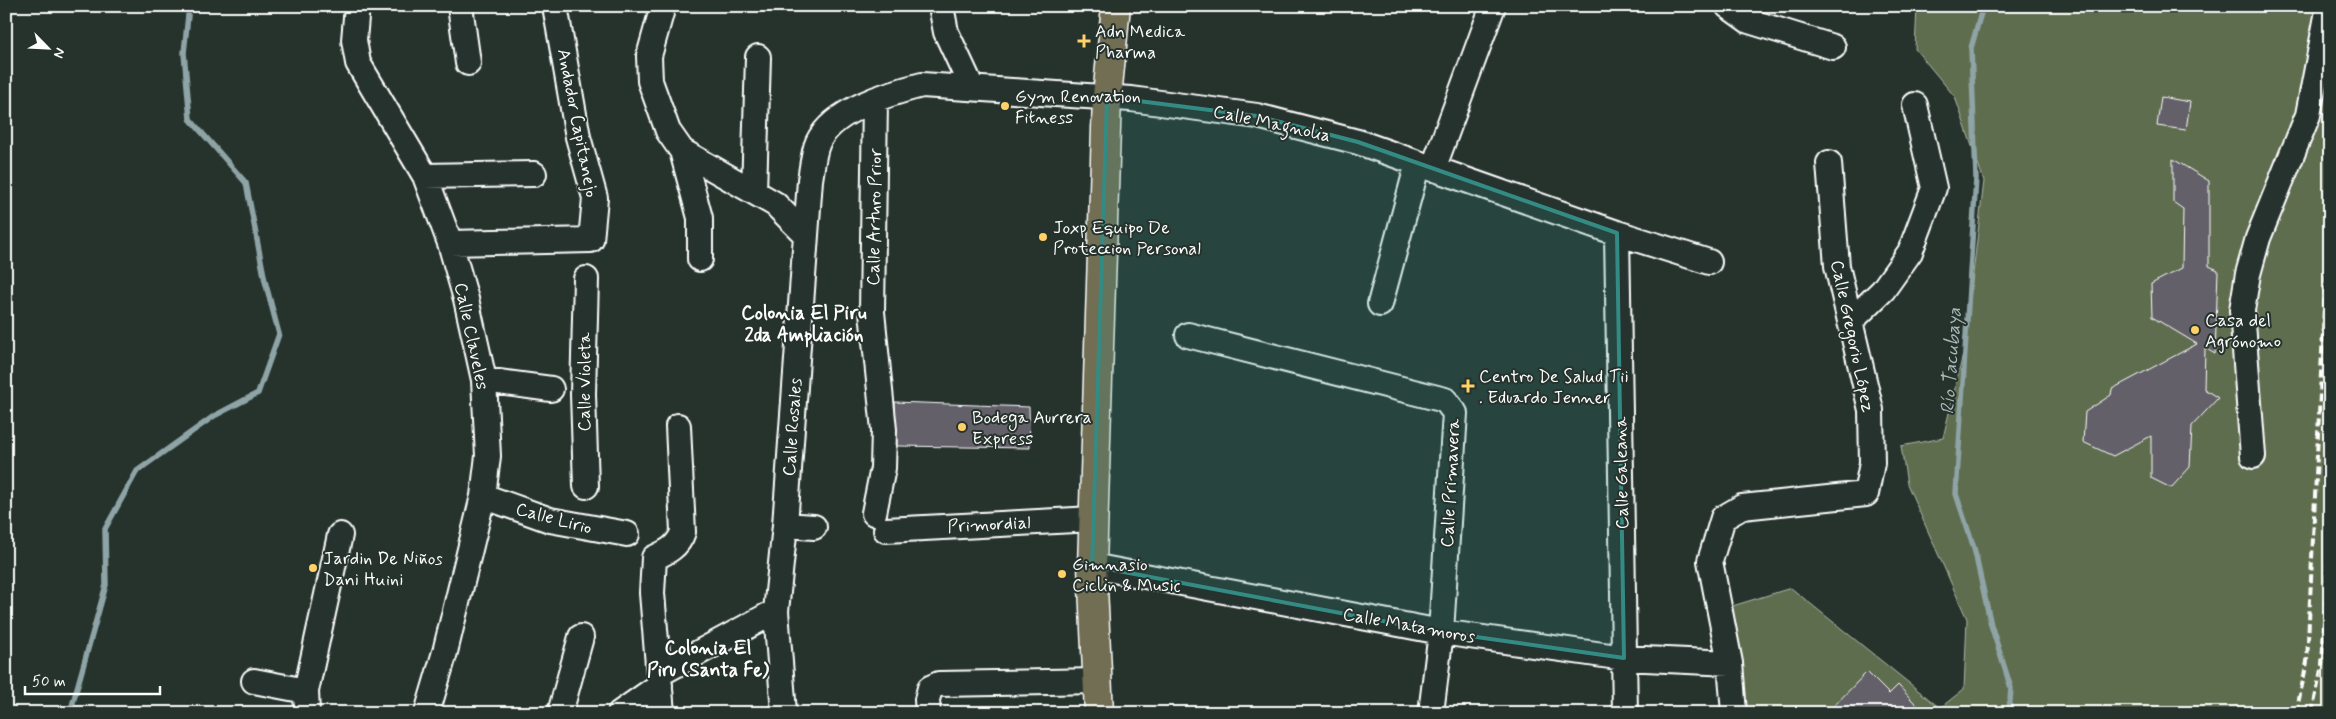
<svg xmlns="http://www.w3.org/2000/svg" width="2336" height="719" font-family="Mynerve,sans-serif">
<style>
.green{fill:#5f6d4f;stroke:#afb6a7}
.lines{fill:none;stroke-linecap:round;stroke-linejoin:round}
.stream{stroke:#8fa4a6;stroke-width:5.5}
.building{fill:#64606b;stroke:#fff}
.minor-casing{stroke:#fff;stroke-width:28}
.major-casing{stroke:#fff;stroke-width:31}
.minor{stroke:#26332d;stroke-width:24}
.major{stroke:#726e52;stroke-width:28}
.rail{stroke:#fff;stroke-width:4;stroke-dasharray:8 4;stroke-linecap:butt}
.marked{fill:#338b84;fill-opacity:0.2;stroke:#338b84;stroke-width:4;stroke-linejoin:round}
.poi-dot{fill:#ffd166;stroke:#26332d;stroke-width:2}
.labels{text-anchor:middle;stroke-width:4;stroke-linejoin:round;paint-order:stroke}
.poi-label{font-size:18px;fill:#fff;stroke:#26332d;text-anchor:start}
.street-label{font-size:18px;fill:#fff;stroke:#26332d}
.neighbourhood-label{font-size:19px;font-weight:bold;fill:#fff;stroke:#26332d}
.water-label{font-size:19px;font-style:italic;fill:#abbbbc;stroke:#26332d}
</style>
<rect width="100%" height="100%" fill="#26332d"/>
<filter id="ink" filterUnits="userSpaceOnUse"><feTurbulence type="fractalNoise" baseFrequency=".02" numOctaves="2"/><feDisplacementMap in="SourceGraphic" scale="10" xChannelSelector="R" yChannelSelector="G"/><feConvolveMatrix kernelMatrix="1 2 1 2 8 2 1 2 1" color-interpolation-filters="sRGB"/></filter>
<g filter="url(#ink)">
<path class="green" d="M 1917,6 L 2330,6 L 2330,713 L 1745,713 L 1726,608 L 1791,588 L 1940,708 L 1964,689 L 1967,619 L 1907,484 L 1901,446 L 1943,438 L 1964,350 L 1984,181 L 1955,97 L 1915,49 Z"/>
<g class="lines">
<path class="stream" d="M 1983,6 L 1971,48 L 1976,178 L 1956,494 L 1974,548 L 1991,625 L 2011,688 L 2009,713
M 70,713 L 106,585 L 105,529 L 137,471 L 214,416 L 258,393 L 279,334 L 265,281 L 246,183 L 190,119 L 184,53 L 189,6"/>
</g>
<path class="building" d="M 2161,97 L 2190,102 L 2186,130 L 2157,126 Z
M 2173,159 L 2209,181 L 2209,266 L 2218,270 L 2215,354 L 2205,348 L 2204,389 L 2218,398 L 2192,426 L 2190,467 L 2171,488 L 2151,478 L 2151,436 L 2113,456 L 2083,442 L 2085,412 L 2111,395 L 2112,389 L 2197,344 L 2152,317 L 2151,284 L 2182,268 L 2183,209 L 2173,202 Z
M 895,402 L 1029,407 L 1030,448 L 897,446 Z
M 1867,672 L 1889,694 L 1898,685 L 1924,713 L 1827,713 Z"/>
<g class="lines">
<g class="minor-casing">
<path id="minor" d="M 357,6 L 354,40 L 358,63 L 425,176 L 450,243 L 466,299 L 484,380 L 488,456 L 483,496 L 445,652 L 427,713
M 460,6 L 468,63
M 663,6 L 649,56 L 650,81 L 668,131 L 682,151 L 775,204 L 806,235
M 941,6 L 946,32 L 972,88
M 1728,6 L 1749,21 L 1833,47
M 682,151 L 700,218 L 700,259
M 1433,169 L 1493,6
M 425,176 L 534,174
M 754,192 L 758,57
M 1617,233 L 1625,713
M 450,243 L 591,240 L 595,198 L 578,137 L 555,6
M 1380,304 L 1418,163
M 1850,322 L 1883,290 L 1910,252 L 1934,188 L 1915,105
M 1188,335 L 1445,400 L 1455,413 L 1441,632 L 1431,713
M 484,380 L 551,389
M 2253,456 L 2242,310 L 2248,274 L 2258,238 L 2308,115 L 2329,6
M 586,486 L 583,394 L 586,279
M 483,496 L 550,520 L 627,534
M 874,513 L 883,468 L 884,430 L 872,312 L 875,100
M 785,525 L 814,527
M 886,530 L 1093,519
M 1092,566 L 1441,632 L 1624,658 L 1730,663
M 659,674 L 776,611
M 254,681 L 306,691
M 307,713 L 306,691 L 340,535
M 560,713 L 581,637
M 620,713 L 660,685
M 662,713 L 652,593 L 654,558 C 667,552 678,547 683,532 L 678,426
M 784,713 L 776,611 L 785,525 L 810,180 C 812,169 813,153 818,142 C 834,109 890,93 922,85 L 1131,99 L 1257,116 L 1358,142 L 1617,233 L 1709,262
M 928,713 L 927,700 L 930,688 L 939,684 L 1097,681
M 1734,713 L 1730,663 L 1710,561 L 1723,518 L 1742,507 L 1866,494 L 1872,463 L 1871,410 L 1837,266 L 1829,163"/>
</g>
<g class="major-casing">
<path id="major" d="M 1099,713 L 1092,566 L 1107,97 L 1116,6"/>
</g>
<use href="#minor" class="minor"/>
<use href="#major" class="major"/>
<path class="rail" d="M 2296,713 L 2307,662 L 2330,187
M 2312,713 L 2322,665 L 2330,515"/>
</g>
</g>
<path class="marked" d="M 1107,97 L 1257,116 L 1358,142 L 1617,233 L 1624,658 L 1441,632 L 1092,566 Z"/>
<g class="poi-dot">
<path d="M1081.5 33.5h5v5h5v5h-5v5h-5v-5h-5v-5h5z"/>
<circle cx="1005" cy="106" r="5"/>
<circle cx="1043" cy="237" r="5"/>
<circle cx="2195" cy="330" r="5"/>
<path d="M1465.5 378.5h5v5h5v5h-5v5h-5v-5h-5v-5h5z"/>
<circle cx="962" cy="427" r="5"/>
<circle cx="313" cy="568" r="5"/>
<circle cx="1062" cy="574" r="5"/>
</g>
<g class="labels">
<g class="poi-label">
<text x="1095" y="37">Adn Medica<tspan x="1095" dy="21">Pharma</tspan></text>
<text x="1015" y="102">Gym Renovation<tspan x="1015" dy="21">Fitness</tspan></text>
<text x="1053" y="233">Joxp Equipo De<tspan x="1053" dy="21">Proteccion Personal</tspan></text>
<text x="2205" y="326">Casa del<tspan x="2205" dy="21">Agrónomo</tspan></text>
<text x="1479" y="382">Centro De Salud Tii<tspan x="1479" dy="21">. Eduardo Jenner</tspan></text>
<text x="972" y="423">Bodega Aurrera<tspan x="972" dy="21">Express</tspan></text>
<text x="323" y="564">Jardin De Niños<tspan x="323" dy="21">Dani Huini</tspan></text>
<text x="1072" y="570">Gimnasio<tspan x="1072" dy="21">Ciclin &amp; Music</tspan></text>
</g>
<g class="street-label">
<text transform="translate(578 123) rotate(79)" y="6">Andador Capitanejo</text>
<text transform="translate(1272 123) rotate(12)" y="6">Calle Magnolia</text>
<text transform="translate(874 217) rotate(-89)" y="6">Calle Arturo Prior</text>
<text transform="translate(472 336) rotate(78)" y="6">Calle Claveles</text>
<text transform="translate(1853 336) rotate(78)" y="6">Calle Gregorio López</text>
<text transform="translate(584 382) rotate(-90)" y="6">Calle Violeta</text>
<text transform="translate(792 427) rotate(-86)" y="6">Calle Rosales</text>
<text transform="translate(1621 473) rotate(-91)" y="6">Calle Galeana</text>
<text transform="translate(1450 483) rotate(-87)" y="6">Calle Primavera</text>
<text transform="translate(554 518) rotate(15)" y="6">Calle Lirio</text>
<text transform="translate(989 524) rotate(-3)" y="6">Primordial</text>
<text transform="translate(1409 625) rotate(10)" y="6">Calle Matamoros</text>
</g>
<g class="neighbourhood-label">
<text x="804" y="319">Colonia El Piru<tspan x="804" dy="22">2da Ampliación</tspan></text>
<text x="708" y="654">Colonia El<tspan x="708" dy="22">Piru (Santa Fe)</tspan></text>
</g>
<g class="water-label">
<text transform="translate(1950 361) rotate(-86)" y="7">Río Tacubaya</text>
</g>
</g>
<rect width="2336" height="719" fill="none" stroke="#26332d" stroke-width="25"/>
<rect x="12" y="12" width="2311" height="694" fill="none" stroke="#fff" stroke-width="2" filter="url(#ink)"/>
<g transform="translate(48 48) rotate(114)" stroke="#26332d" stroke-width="4" paint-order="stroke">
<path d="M0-4L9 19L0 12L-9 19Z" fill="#ffffff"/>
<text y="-8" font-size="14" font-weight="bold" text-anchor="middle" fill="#ffffff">N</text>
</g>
<path d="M25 686v8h135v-8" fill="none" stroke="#ffffff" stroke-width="2.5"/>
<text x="32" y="686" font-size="15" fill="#ffffff" stroke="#26332d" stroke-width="4" paint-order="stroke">50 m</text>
</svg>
